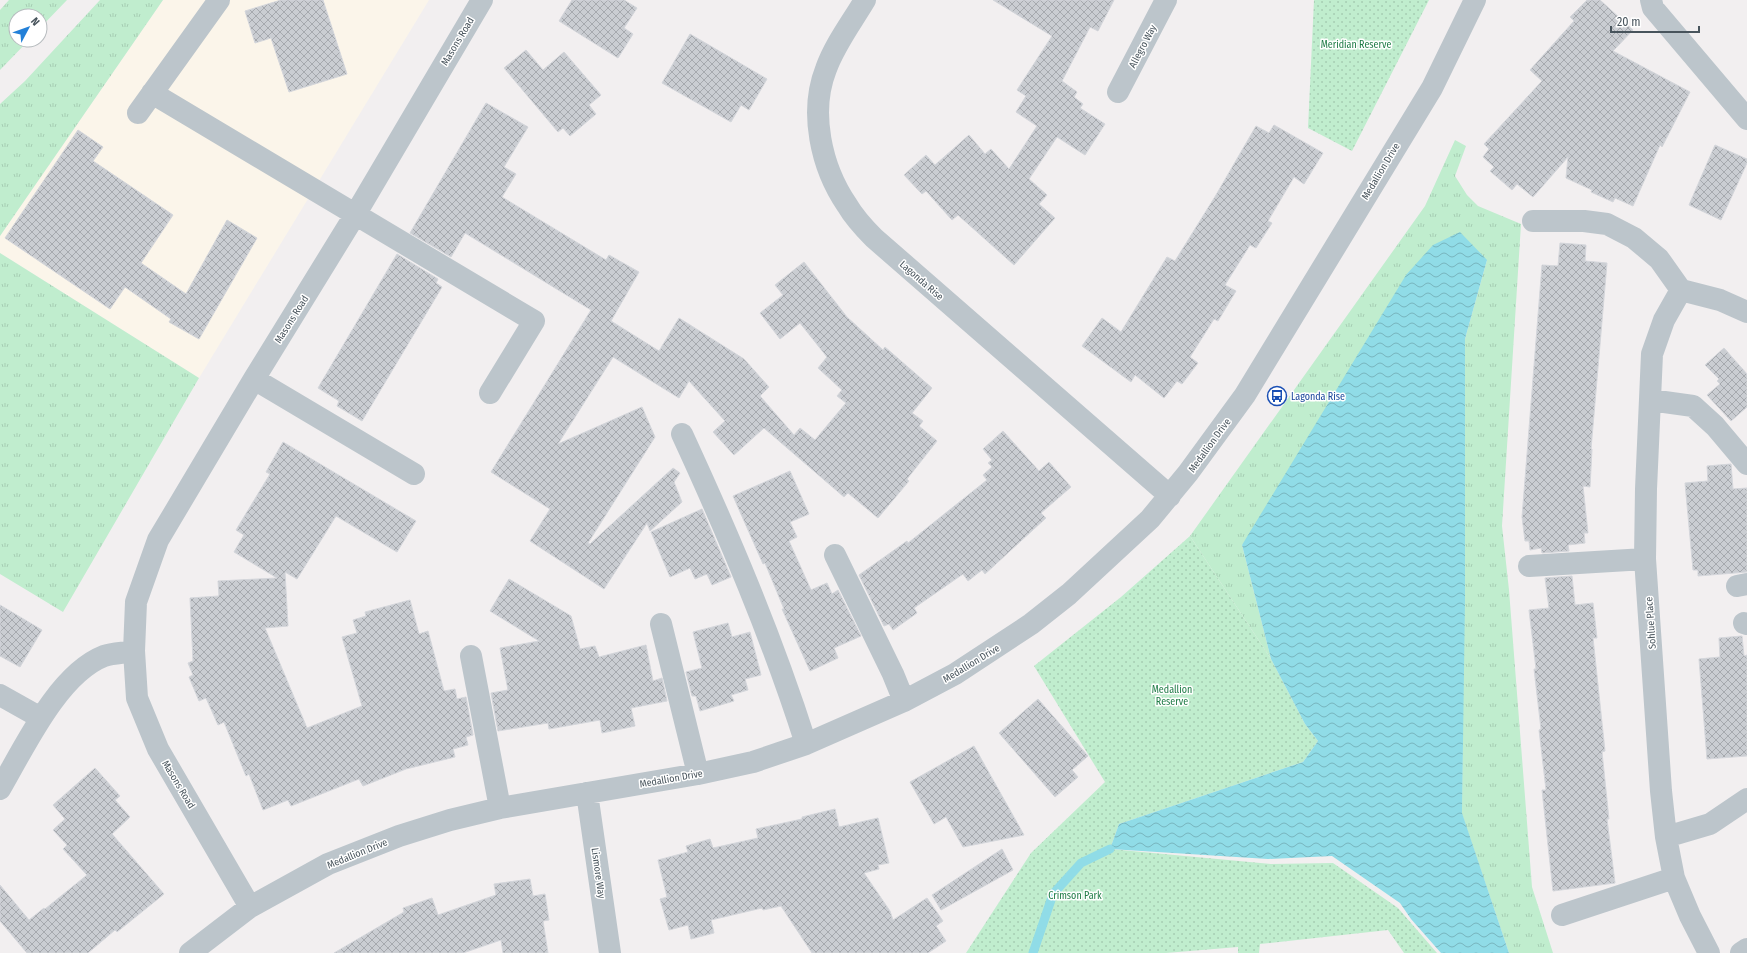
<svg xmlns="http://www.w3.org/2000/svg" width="1747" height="953" font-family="'Fira Sans Condensed',sans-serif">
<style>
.commercial{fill:#fbf5ea}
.grass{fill:url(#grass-tufts)}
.park{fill:url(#park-dots)}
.water{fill:url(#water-waves)}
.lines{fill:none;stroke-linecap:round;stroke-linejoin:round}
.stream{stroke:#90dce7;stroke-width:9}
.building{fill:url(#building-cross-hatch);stroke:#d4d6db}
.minor{stroke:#bcc5cb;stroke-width:22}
.labels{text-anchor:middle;stroke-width:3;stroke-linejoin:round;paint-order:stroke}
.street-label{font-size:10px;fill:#48545c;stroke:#fff}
.park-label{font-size:10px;fill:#1c7a44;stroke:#fff}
.transit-label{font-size:10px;fill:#164399;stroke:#fff;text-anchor:start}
</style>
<defs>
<pattern id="grass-tufts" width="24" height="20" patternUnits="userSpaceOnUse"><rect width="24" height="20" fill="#c0edce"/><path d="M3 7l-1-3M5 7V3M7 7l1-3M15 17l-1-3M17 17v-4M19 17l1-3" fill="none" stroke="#a6cdb3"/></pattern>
<pattern id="park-dots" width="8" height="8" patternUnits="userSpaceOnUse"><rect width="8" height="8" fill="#c0edce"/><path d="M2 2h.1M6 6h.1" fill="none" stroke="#a6cdb3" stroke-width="1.8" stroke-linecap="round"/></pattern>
<pattern id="water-waves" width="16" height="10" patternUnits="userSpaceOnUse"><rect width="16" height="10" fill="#90dce7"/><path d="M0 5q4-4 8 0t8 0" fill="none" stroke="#78b5be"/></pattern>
<pattern id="building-cross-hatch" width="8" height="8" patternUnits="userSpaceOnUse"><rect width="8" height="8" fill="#cacdd2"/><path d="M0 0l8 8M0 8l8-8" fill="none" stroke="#a6a9ae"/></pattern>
</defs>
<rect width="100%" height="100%" fill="#f2eff0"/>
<path class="commercial" d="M 163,0 L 429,0 L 199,378 L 0,253 L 0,236 Z"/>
<path class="grass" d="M 9,0 L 67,0 L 40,28 L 40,16 L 16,16 L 16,40 L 29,40 L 0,70 L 0,10 Z
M 100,0 L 163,0 L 0,236 L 0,104 L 25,81 Z
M 1455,140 L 1466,146 L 1455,176 L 1467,195 L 1478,206 L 1521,224 L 1502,526 L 1509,590 L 1532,887 L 1553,953 L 1509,953 L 1462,814 L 1465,339 L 1487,260 L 1242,545 L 1271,659 L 1190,536 L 1425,206 Z
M 0,253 L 199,378 L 63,612 L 0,574 Z"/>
<path class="park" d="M 1314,0 L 1429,0 L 1352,151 L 1308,128 Z
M 1190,536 L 1271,659 L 1305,724 L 1318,741 L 1303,762 L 1119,824 L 1110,849 L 1271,864 L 1333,863 L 1398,908 L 1437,953 L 1404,953 L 1388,930 L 1260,944 L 1259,953 L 1238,953 L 1238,947 L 1166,953 L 966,953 L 1031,853 L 1105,782 L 1034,666 L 1121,597 Z"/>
<path class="water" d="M 1460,232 L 1487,260 L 1465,339 L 1465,601 L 1462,813 L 1509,953 L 1441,953 L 1411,919 L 1400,903 L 1332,856 L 1268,859 L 1110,849 L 1119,824 L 1303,762 L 1318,741 L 1305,724 L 1271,659 L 1242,545 L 1406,275 L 1433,245 Z"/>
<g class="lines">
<path class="stream" d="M 1033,953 L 1053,894 L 1081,863 L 1110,849"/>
</g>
<path class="building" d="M 281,0 L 323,0 L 347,74 L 289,92 L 271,38 L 255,43 L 245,11 Z
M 572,0 L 624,0 L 637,8 L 624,28 L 633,34 L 618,58 L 559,21 Z
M 993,0 L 1114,0 L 1098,31 L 1090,27 L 1062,81 L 1077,92 L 1074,97 L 1083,104 L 1080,108 L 1105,124 L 1085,155 L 1057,137 L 1029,179 L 1047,195 L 1039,204 L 1055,218 L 1014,265 L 958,215 L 952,220 L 926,191 L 922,194 L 904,175 L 926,155 L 935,165 L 969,135 L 985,154 L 991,149 L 1009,169 L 1037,126 L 1016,112 L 1026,96 L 1017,90 L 1052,36 Z
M 1587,0 L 1600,0 L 1633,30 L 1613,51 L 1690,92 L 1662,147 L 1660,145 L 1633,206 L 1615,198 L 1613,202 L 1591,192 L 1592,190 L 1566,178 L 1568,157 L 1533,197 L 1517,184 L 1512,190 L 1490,171 L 1494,167 L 1483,157 L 1489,149 L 1484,144 L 1542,81 L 1530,70 L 1574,21 L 1570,17 Z
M 690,34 L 767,79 L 749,110 L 741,105 L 731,122 L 662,83 Z
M 526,50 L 543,70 L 564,52 L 601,95 L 589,105 L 596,114 L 570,136 L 563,128 L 558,132 L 504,68 Z
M 486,103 L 528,127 L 504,167 L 516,174 L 502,197 L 606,260 L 609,255 L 639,272 L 611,321 L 659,351 L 679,318 L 744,359 L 769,387 L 760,396 L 794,435 L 800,428 L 815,440 L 846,403 L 837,396 L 842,390 L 818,368 L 827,357 L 800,323 L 780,339 L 760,313 L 783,295 L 775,285 L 804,262 L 847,317 L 883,350 L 885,347 L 932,388 L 912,413 L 923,421 L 919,426 L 937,441 L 907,479 L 909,481 L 878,518 L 848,493 L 844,497 L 764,428 L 734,455 L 713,432 L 725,421 L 689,381 L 679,398 L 613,357 L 558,444 L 642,407 L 655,437 L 588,543 L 590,544 L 673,468 L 680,473 L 674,482 L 682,502 L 650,531 L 647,523 L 604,589 L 530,541 L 550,509 L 491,472 L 591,310 L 465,233 L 451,257 L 410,233 Z
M 1274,125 L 1323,153 L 1304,184 L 1294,177 L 1268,221 L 1272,223 L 1256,248 L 1250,245 L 1225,285 L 1236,291 L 1218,321 L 1214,319 L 1190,357 L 1198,363 L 1182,384 L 1177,381 L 1164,398 L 1135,375 L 1131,382 L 1082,346 L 1102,318 L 1121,332 L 1167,257 L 1175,261 L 1216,195 L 1256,126 L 1269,133 Z
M 78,130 L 103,147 L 93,161 L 173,215 L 141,263 L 186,294 L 227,220 L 257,238 L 199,339 L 169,322 L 171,319 L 125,287 L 110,309 L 5,238 Z
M 1715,145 L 1747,159 L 1747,163 L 1721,220 L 1689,205 Z
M 1560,243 L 1586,245 L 1585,261 L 1607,263 L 1591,449 L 1592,449 L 1590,487 L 1583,486 L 1588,533 L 1584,533 L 1585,543 L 1568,545 L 1569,551 L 1542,553 L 1541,548 L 1530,550 L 1529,541 L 1525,541 L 1522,517 L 1542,265 L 1558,266 Z
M 397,254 L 438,279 L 436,283 L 442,287 L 362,421 L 337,406 L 339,401 L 318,388 Z
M 1724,348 L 1747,374 L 1747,407 L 1731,421 L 1707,395 L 1720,384 L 1717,381 L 1719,379 L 1705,365 Z
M 1003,431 L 1039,471 L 1049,462 L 1071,487 L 1041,513 L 1046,518 L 985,574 L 982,570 L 968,581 L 963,574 L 914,608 L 917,613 L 893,630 L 889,624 L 884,626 L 859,575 L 907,541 L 908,543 L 987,480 L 983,475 L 992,467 L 988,463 L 992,460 L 983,449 Z
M 283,442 L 416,521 L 397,552 L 336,516 L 297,579 L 285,572 L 288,626 L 265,628 L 307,728 L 362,706 L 342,637 L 357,633 L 353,620 L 366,616 L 365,612 L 410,600 L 419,634 L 428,631 L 444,691 L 455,689 L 457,699 L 466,697 L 473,735 L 466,737 L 468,745 L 453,749 L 455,757 L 406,769 L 363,786 L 359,779 L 291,806 L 288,800 L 263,810 L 249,774 L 246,776 L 224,722 L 218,725 L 206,698 L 199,701 L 189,677 L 193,675 L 188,663 L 193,661 L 190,598 L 219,596 L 218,581 L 277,578 L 234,552 L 244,535 L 236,530 L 270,474 L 266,472 Z
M 1731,464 L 1733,489 L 1747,488 L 1747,572 L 1698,576 L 1698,570 L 1693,570 L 1685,483 L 1708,481 L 1707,466 Z
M 790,471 L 809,514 L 790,522 L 797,537 L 789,541 L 811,590 L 827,583 L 832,594 L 838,590 L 861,636 L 834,648 L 838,658 L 810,671 L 782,609 L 784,609 L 765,563 L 763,564 L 733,496 Z
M 702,509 L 731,577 L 712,585 L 707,574 L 695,579 L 690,568 L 670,577 L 651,532 Z
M 1572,576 L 1575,605 L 1593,603 L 1597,638 L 1593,638 L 1605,751 L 1602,752 L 1609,819 L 1607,819 L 1615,883 L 1553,891 L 1542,790 L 1546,790 L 1539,730 L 1541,729 L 1534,669 L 1536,669 L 1529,610 L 1549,608 L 1545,578 Z
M 509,579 L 571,616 L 580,649 L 595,646 L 599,657 L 646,645 L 653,681 L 662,678 L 667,701 L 631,708 L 635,726 L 602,733 L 600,720 L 549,729 L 548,723 L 498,731 L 491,693 L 508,690 L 500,648 L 539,641 L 490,611 Z
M 0,605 L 42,630 L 20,667 L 0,656 Z
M 728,623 L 732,637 L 750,632 L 761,675 L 745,679 L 748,690 L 731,695 L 734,701 L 700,711 L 696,696 L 692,696 L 686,672 L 702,668 L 693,632 Z
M 1742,636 L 1744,656 L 1747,655 L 1747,756 L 1707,759 L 1699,659 L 1720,657 L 1719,638 Z
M 1038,699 L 1088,756 L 1072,770 L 1078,777 L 1055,797 L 999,733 Z
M 974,746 L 1024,835 L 963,847 L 946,817 L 934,824 L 910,782 Z
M 95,768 L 120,796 L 115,800 L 130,817 L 112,834 L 164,894 L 117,932 L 115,930 L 88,953 L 27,953 L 0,921 L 0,885 L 29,920 L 44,908 L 45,909 L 87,875 L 63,849 L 67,845 L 53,830 L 65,819 L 53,805 Z
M 835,809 L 839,827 L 878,818 L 889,863 L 878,865 L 879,869 L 864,873 L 890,911 L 893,920 L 927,898 L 943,921 L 936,926 L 946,941 L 928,953 L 812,953 L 781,906 L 763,910 L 762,908 L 711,920 L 714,933 L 691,939 L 688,925 L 669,930 L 660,899 L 667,897 L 658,860 L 688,852 L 686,846 L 710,839 L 713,848 L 758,838 L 756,829 L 802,819 L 802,817 Z
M 1002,849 L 1013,870 L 941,910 L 932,895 Z
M 530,879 L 533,896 L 545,894 L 549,920 L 543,921 L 548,953 L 503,953 L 501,940 L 463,953 L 334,953 L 404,912 L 403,908 L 432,898 L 438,915 L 496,895 L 494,884 Z"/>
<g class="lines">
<path class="minor" d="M 865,0 C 852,22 835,44 826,69 C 809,112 821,167 847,205 C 854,217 864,228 874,238 L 1170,496
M 1651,0 L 1653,8 L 1747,119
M 1118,92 L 1166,0
M 152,93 L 534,321 L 490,393
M 138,113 L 219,0
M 1533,221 L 1584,221 L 1607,224 L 1634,238 L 1659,259 L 1681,290 L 1720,300 L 1747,312
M 1681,290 L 1664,320 L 1652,354 L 1646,489 L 1645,559 L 1661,791 L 1666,837 L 1674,878 L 1690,916 L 1709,953
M 254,379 L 414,474
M 1650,400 L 1693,406 L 1715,426 L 1747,464
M 682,434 C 729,536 772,637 806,744
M 835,555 L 893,674 L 904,701
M 1529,566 L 1645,559
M 1737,586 L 1747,584
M 1744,623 L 1747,624
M 661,624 L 698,774
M 471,656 L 500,808
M 0,695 L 41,718
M 0,789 C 24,748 58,674 104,656 C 113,653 124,653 134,651
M 587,793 L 610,953
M 1666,837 L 1710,824 L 1747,799
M 250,907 L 158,749 L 137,698 L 134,651 L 136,602 L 158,540 L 254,379 L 355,215 L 482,0
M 1562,915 L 1674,878
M 190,953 L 250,907 L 328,864 L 399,836 L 450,820 L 500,808 L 698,774 L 753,762 L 806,744 L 904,701 L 955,674 L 1031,624 L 1069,594 L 1150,519 L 1188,473 L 1245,395 L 1432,88 L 1475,0
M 1741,953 L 1747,949"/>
</g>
<defs>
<g id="bus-ring" transform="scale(1)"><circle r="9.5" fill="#fff" stroke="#1a4fb4" stroke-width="1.5"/><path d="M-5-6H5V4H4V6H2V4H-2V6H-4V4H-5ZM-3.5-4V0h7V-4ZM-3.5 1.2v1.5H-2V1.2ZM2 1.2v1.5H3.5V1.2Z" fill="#1a4fb4"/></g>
</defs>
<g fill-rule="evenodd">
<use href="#bus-ring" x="1277" y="396"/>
</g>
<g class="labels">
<g class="street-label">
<text transform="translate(457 41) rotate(-59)" y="4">Masons Road</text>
<text transform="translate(1142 46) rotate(-62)" y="4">Allegro Way</text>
<text transform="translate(1380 171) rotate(-59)" y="4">Medallion Drive</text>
<text transform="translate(922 280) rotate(41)" y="4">Lagonda Rise</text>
<text transform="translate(291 319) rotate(-58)" y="4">Masons Road</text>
<text transform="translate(1209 445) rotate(-54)" y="4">Medallion Drive</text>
<text transform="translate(1650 623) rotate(-94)" y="4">Sohlue Place</text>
<text transform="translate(971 663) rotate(-31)" y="4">Medallion Drive</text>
<text transform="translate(671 778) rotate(-10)" y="4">Medallion Drive</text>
<text transform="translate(179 784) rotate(59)" y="4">Masons Road</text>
<text transform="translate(357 853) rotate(-22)" y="4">Medallion Drive</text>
<text transform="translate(599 873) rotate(82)" y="4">Lismore Way</text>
</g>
<g class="park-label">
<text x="1356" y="48">Meridian Reserve</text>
<text x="1172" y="693">Medallion<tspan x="1172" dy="12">Reserve</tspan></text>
<text x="1075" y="899">Crimson Park</text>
</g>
<g class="transit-label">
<text x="1291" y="400">Lagonda Rise</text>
</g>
</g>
<g transform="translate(28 28) rotate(49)"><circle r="19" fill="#ffffff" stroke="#b6bbbe"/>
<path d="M0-3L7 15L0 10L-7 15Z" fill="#2380d8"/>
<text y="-6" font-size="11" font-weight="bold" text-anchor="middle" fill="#48545c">N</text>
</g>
<path d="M1611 26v6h88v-6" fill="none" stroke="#48545c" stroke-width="2"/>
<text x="1617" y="26" font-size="12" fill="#48545c" stroke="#ffffff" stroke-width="3" paint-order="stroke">20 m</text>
</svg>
